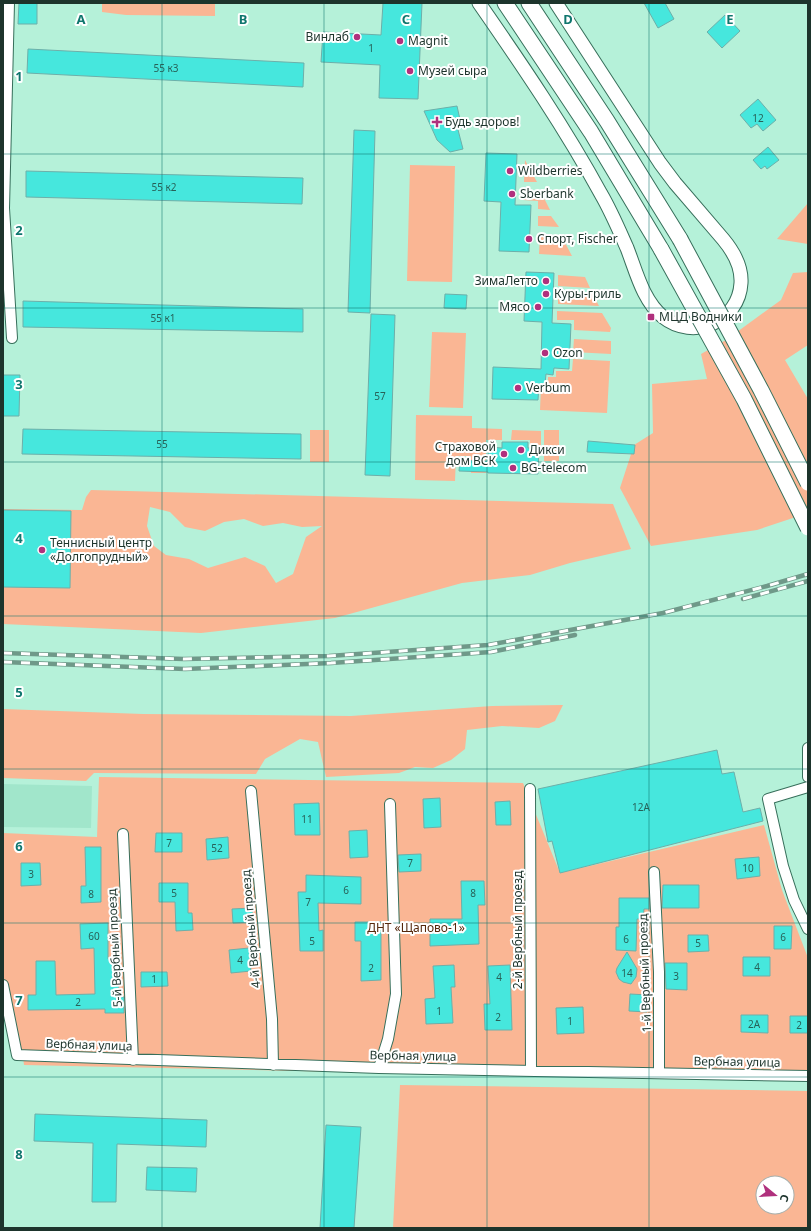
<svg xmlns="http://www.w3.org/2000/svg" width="811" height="1231" font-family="'Noto Sans',sans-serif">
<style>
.built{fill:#a1e6cb}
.green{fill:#fab694;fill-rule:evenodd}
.building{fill:#46e7dd;stroke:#6dafa9}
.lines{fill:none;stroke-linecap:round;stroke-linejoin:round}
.minor-casing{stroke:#376f5b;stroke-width:12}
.tertiary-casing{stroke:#376f5b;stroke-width:15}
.secondary-casing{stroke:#376f5b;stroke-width:17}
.minor{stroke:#fff;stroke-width:10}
.tertiary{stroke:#fff;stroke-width:13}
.secondary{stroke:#fff;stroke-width:15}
.rail-casing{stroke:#6f9989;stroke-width:4.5}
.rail{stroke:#fff;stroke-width:3;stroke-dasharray:9;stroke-linecap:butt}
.secondary-bridge-casing{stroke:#376f5b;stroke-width:17;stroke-linecap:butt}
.secondary-bridge{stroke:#fff;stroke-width:15}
.grid{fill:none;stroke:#0f766e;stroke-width:1;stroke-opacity:0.55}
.poi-dot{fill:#b0307d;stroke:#fff;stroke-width:1.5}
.labels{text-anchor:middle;stroke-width:4;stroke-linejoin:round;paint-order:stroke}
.number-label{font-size:10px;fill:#276158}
.poi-label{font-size:12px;fill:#1d342c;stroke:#fff;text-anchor:start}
.park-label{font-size:12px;fill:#55280c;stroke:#fff}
.street-label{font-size:12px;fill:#1d342c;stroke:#fff}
.grid-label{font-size:13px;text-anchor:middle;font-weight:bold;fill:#0f766e;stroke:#fff;stroke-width:4;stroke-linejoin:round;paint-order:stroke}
</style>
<rect width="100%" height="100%" fill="#b5f1d9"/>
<path class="built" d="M 3,784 L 92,786 L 91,828 L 3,827 Z"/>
<path class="green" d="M 102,3 L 215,3 L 215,16 L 126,15 L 102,12 Z
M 525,160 L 537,182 L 524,182 Z
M 410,165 L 455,166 L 452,282 L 407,281 Z
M 524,192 L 541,192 L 550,210 L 538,209 L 538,201 L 523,200 Z
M 808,203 L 808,244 L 777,239 Z
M 538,216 L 551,216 L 559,227 L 538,226 Z
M 540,235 L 561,235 L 572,256 L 539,254 Z
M 808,272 L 808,345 L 785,360 L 808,399 L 808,513 L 757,530 L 651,546 L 620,488 L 634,445 L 653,433 L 652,384 L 707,379 L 701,354 L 726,340 L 781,300 L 793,273 Z
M 558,275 L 585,277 L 590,288 L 558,286 Z
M 558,292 L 593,294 L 599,306 L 558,304 Z
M 557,311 L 602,313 L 611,328 L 610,332 L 574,330 L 574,320 L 557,320 Z
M 432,332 L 466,333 L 463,408 L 429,407 Z
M 574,339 L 611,341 L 611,354 L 573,352 Z
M 573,359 L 610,361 L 607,413 L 540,410 L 541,386 L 548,387 L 548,377 L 556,377 L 556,371 L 572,371 Z
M 416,415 L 472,416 L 472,428 L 502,429 L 502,440 L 486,440 L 486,473 L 471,473 L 471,456 L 456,456 L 455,481 L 415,480 Z
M 310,430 L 329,430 L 329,462 L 310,462 Z
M 512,430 L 541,431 L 541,447 L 530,447 L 530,440 L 511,440 Z
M 544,430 L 559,430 L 559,461 L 544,461 Z
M 91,490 L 613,504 L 631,549 L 570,563 L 530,575 L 462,583 L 335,618 L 201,633 L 3,624 L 3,509 L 82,510 L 86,497 ZM 150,507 L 170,512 L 185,527 L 205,531 L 224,522 L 244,519 L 263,526 L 283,523 L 302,527 L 322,526 L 306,537 L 293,574 L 276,583 L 265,566 L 245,557 L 208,568 L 189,559 L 166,555 L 154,546 L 147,526 Z
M 563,705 L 555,721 L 539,728 L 502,726 L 467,730 L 465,749 L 451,760 L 433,768 L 415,767 L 399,773 L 326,777 L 318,742 L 300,739 L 265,759 L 256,774 L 94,773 L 86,781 L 3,778 L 3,709 L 143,714 L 351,716 L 492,706 Z
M 99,777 L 523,783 L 560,873 L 764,825 L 782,890 L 808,958 L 808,1079 L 658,1079 L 24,1065 L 22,1049 L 11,1048 L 3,1008 L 3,833 L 97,837 Z
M 400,1085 L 808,1091 L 808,1228 L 393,1228 ZM 763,1183 L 787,1183 L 787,1207 L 763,1207 Z"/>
<path class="building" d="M 19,3 L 37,3 L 37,24 L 18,24 Z
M 383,3 L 422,3 L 418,99 L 379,98 L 380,65 L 321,62 L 323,32 L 381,35 Z
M 644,3 L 665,3 L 674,19 L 658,28 Z
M 725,15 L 740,31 L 722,48 L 707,32 Z
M 28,49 L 304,63 L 303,87 L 27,73 Z
M 758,99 L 776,120 L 763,131 L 757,124 L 751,128 L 740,115 Z
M 457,106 L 461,124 L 457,126 L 463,149 L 450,152 L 437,140 L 424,111 Z
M 354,130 L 375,131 L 370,313 L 348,312 Z
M 768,147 L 779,160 L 767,169 L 765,166 L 761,169 L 753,160 Z
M 486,153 L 517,154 L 515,205 L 531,205 L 529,252 L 499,251 L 501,202 L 484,201 Z
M 26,171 L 303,178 L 302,204 L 26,197 Z
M 526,272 L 554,273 L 552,323 L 571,324 L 569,369 L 554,368 L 553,375 L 546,374 L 545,384 L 539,384 L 538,400 L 492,399 L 493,367 L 541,369 L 542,322 L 524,321 Z
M 445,294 L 467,295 L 466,309 L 444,308 Z
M 23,301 L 303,309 L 303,332 L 23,327 Z
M 371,314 L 395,315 L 390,476 L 365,475 Z
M 3,375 L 20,375 L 19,416 L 3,416 Z
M 23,429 L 301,434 L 301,459 L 22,454 Z
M 588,441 L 635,445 L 634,454 L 587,452 Z
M 502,442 L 528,442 L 528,448 L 539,448 L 538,474 L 488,473 L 488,472 L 459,471 L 460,460 L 488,461 L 489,447 L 502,448 Z
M 3,510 L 71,511 L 70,588 L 3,587 Z
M 717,750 L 722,774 L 734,772 L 743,812 L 760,808 L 763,821 L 560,873 L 552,841 L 548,842 L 538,789 Z
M 440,798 L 441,827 L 424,828 L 423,799 Z
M 510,801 L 511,825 L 496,825 L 495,802 Z
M 319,803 L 320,835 L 295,835 L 294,804 Z
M 367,830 L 368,857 L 350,858 L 349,831 Z
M 156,833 L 182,833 L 182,852 L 155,852 Z
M 228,837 L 229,858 L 207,860 L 206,839 Z
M 85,847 L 101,847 L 101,902 L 81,903 L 81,886 L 86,886 Z
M 421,854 L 421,871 L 399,872 L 398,855 Z
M 759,857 L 760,876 L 737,879 L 735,859 Z
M 21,863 L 40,863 L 41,885 L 21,886 Z
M 306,875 L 361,877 L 361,904 L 318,903 L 319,931 L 323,930 L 323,951 L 300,951 L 298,892 L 306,892 Z
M 461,881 L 484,881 L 485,905 L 478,905 L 479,944 L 430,946 L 430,919 L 462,919 Z
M 159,883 L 188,883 L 188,913 L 192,913 L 193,930 L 176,931 L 175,902 L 159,902 Z
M 663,885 L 699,885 L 699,908 L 662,908 Z
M 619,898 L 649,898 L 649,909 L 644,909 L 643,919 L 637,919 L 636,951 L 616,950 L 616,927 L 619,927 Z
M 252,908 L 253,922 L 233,923 L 232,909 Z
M 355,922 L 381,922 L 381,980 L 361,981 L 361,941 L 355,941 Z
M 108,923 L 108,959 L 118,959 L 119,997 L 124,997 L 124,1013 L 105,1013 L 105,1009 L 28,1010 L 28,995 L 36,995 L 36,961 L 55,961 L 56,995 L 95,994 L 94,948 L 81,949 L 80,924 Z
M 774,926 L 792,926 L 791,949 L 774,949 Z
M 688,935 L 708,935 L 709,951 L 688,952 Z
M 249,948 L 251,971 L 231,973 L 229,950 Z
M 627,952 L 637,969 L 636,977 L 631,984 L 623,982 L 619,979 L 616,972 L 617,968 Z
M 743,957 L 770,957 L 770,976 L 743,976 Z
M 665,963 L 687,963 L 687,990 L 666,989 Z
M 454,965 L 455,987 L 451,987 L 453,1023 L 426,1024 L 425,999 L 435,998 L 433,966 Z
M 510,965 L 512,1030 L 485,1030 L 484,1004 L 490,1004 L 488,966 Z
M 141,972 L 167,972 L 168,986 L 141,987 Z
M 630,994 L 648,995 L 647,1012 L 629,1011 Z
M 583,1007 L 584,1033 L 557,1034 L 556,1008 Z
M 741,1015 L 768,1015 L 768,1033 L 741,1032 Z
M 790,1016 L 808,1016 L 808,1033 L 790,1033 Z
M 35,1114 L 207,1120 L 206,1147 L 117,1144 L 116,1202 L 92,1202 L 93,1143 L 34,1141 Z
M 326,1125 L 361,1127 L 354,1228 L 320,1228 Z
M 147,1167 L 197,1168 L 196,1192 L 146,1190 Z"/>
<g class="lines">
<g class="minor-casing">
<path id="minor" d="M 9,3 L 4,208 L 12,338
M 808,748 L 808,777
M 808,787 L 768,799 L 783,866 L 794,900 L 808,929
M 530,789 L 531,1071
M 251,791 L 272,1019 L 273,1065
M 123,834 L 133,1060
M 654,872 L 659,972 L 659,1073
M 3,985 L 17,1055 L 379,1068 L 808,1076
M 379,1068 L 388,1039 L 396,994 L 390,804"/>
</g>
<g class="tertiary-casing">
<path id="tertiary" d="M 479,3 C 522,65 565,128 601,194 C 611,211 619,230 627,248 C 636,271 643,301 663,317 C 693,341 739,322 741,283 C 742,266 733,251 723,239 L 675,183 L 660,163 L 556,3"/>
</g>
<g class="secondary-casing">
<path id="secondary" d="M 505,3 L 591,132 L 661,249
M 529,3 L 607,121 L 680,239"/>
</g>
<use href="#minor" class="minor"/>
<use href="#tertiary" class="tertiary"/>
<use href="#secondary" class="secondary"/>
<g class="rail-casing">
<path id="rail" d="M 743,599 L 808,581
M 3,653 L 184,659 L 329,656 L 488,645 L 663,613 L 767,586 L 808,574
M 3,662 L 185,669 L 331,663 L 491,652 L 575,635"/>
</g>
<use href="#rail" class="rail"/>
<g class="secondary-bridge-casing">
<path id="secondary-bridge" d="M 680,239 L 761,390 L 808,483
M 661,249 L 744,399 L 808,528"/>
</g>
<use href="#secondary-bridge" class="secondary-bridge"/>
</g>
<path class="grid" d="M 162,3 L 162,1228M 324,3 L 324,1228M 487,3 L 487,1228M 649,3 L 649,1228M 3,154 L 808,154M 3,308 L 808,308M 3,462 L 808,462M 3,616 L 808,616M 3,769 L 808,769M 3,923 L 808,923M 3,1077 L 808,1077"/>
<g class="poi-dot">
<circle cx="357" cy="37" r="4"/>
<circle cx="400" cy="41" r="4"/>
<circle cx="410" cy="71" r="4"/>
<path d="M435 116h4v4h4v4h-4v4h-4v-4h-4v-4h4z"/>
<circle cx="510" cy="171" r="4"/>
<circle cx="512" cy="194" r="4"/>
<circle cx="529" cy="239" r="4"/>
<circle cx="546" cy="281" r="4"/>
<circle cx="546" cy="294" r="4"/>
<circle cx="538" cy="307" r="4"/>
<rect x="647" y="313" width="8" height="8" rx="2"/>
<circle cx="545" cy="353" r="4"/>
<circle cx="518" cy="388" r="4"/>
<circle cx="521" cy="450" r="4"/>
<circle cx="504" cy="454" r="4"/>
<circle cx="513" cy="468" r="4"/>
<circle cx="42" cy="550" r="4"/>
</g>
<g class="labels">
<g class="number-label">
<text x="371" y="52">1</text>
<text x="166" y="72">55 к3</text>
<text x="758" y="122">12</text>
<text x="164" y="191">55 к2</text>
<text x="163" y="322">55 к1</text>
<text x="380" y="400">57</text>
<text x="162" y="448">55</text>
<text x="641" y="811">12А</text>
<text x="307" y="823">11</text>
<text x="169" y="847">7</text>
<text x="217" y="852">52</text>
<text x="410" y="867">7</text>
<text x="748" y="872">10</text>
<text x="31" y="878">3</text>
<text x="346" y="894">6</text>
<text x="174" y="897">5</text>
<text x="473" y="897">8</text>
<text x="91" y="898">8</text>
<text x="308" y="906">7</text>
<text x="94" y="940">60</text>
<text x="783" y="941">6</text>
<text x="626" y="943">6</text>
<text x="312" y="945">5</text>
<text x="698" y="947">5</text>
<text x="240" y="964">4</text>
<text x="757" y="971">4</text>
<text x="371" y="972">2</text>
<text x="627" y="977">14</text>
<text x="676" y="980">3</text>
<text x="499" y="981">4</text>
<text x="154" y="983">1</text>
<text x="78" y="1006">2</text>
<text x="439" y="1015">1</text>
<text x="498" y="1021">2</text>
<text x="570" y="1025">1</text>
<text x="754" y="1028">2А</text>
<text x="799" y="1029">2</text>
</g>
<g class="poi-label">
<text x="349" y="41" text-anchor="end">Винлаб</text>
<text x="408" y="45">Magnit</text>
<text x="418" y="75">Музей сыра</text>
<text x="445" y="126">Будь здоров!</text>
<text x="518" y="175">Wildberries</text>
<text x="520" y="198">Sberbank</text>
<text x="537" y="243">Спорт, Fischer</text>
<text x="538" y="285" text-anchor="end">ЗимаЛетто</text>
<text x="554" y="298">Куры-гриль</text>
<text x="530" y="311" text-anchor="end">Мясо</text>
<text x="659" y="321">МЦД Водники</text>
<text x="553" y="357">Ozon</text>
<text x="526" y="392">Verbum</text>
<text x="496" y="451" text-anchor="end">Страховой<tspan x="496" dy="14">дом ВСК</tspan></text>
<text x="529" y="454">Дикси</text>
<text x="521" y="472">BG-telecom</text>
<text x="50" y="547">Теннисный центр<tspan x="50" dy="14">«Долгопрудный»</tspan></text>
</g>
<g class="park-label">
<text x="416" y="932">ДНТ «Щапово-1»</text>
</g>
<g class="street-label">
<text transform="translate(251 929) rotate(-95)" y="4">4-й Вербный проезд</text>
<text transform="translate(518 930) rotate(-90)" y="4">2-й Вербный проезд</text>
<text transform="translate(115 948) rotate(-93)" y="4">5-й Вербный проезд</text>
<text transform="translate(645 973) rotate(-92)" y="4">1-й Вербный проезд</text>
<text transform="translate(89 1045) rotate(2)" y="4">Вербная улица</text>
<text transform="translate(413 1056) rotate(1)" y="4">Вербная улица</text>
<text transform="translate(737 1062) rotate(1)" y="4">Вербная улица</text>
</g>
</g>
<g class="grid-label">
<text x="81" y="24">A</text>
<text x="243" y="24">B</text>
<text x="406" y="24">C</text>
<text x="568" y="24">D</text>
<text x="730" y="24">E</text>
<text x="19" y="81">1</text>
<text x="19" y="235">2</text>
<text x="19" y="389">3</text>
<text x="19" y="543">4</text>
<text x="19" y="697">5</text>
<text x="19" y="851">6</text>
<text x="19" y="1005">7</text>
<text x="19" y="1159">8</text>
</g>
<rect width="811" height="1231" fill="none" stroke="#1d342c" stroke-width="8"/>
<g transform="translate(775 1195) rotate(108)"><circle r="19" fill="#ffffff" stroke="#a5aeab"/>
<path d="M0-3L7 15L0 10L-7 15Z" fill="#b0307d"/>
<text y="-6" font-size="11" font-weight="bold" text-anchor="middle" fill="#1d342c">С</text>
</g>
</svg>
